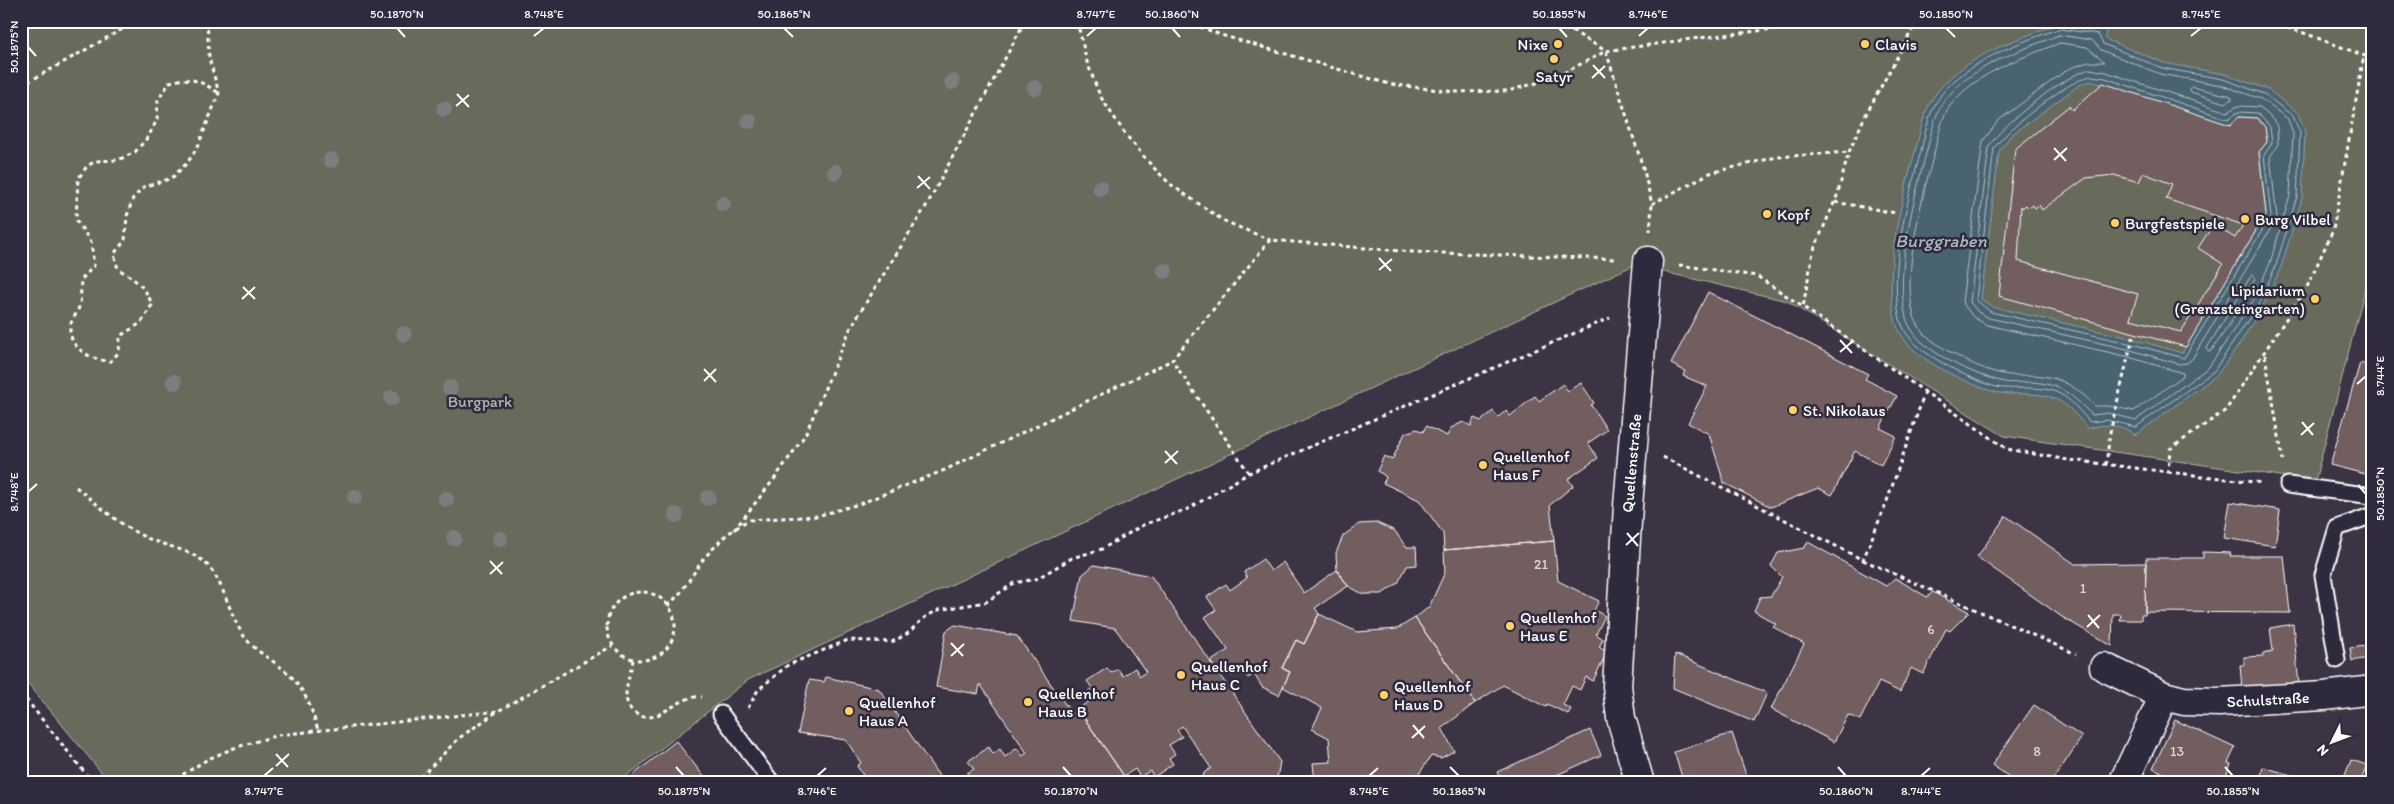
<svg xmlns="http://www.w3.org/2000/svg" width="2394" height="804" font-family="Itim,sans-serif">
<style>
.green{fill:#686b5c;stroke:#b4b5ae}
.water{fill:#496371;stroke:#92a1aa;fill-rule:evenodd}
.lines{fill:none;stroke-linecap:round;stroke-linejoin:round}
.shore{stroke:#b6c1c6;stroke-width:1}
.building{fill:#725d5f;stroke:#fff;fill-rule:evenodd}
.lane-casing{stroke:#fff;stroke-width:19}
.street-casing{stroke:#fff;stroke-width:31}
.path{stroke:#fff;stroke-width:3;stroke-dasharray:4 4;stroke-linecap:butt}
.lane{stroke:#2f2a3d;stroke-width:15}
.street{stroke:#2f2a3d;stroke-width:28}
.tree{fill:#7e7b7e}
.ticks{fill:none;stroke:#fff;stroke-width:2}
.poi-dot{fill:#ffd166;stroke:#2f2a3d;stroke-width:2}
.labels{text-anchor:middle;stroke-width:5;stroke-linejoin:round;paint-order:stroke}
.number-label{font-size:14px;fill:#dcd6d7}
.poi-label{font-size:16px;fill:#fff;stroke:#2f2a3d;text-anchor:start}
.park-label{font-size:16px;fill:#b4b5ae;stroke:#2f2a3d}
.street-label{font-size:16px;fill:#fff;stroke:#2f2a3d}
.water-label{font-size:18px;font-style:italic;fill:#adb9bf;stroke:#2f2a3d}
.neatline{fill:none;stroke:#fff;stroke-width:2}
.ticks-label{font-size:12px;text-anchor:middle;fill:#fff}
</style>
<rect width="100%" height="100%" fill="#3c3444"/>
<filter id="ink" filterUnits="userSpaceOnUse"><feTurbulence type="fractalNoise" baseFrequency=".02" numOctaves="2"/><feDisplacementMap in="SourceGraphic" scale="10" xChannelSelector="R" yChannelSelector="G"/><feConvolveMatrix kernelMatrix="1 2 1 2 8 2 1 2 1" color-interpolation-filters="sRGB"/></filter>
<g filter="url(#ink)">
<path class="green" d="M 21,21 L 2373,21 L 2373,258 L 2315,481 L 2004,436 L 1787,301 L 1634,265 L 748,680 L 618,783 L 110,783 L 21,675 Z"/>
<path class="water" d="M 2058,24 L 2106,30 L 2105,39 L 2164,63 L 2224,74 L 2267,89 L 2298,113 L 2305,132 L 2302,198 L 2281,267 L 2263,306 L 2239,345 L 2217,375 L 2135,435 C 2123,424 2102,423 2088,429 C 2070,407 2060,395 2030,394 C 2020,393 2009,395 2000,393 C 1978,389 1931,366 1915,351 C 1906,343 1898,332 1895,320 C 1883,266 1902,200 1916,148 C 1920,132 1924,111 1933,98 C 1959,57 2016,40 2058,24 ZM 2091,81 L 2230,125 L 2239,117 L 2257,118 L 2265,127 L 2267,142 L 2259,152 L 2266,214 L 2182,353 L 2130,338 L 1992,307 L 1981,299 L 1999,151 L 2011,135 L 2079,85 Z"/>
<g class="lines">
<path class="shore" d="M 2059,29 L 2098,34 L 2103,44 L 2162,68 L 2223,79 L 2264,94 L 2293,116 L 2300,133 L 2297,197 L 2276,265 L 2259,304 L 2214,371 L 2136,427 L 2106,420 L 2090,422 C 2079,411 2071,398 2056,392 C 2040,386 2020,389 2003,388 C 1984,387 1933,360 1919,347 C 1910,340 1903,330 1900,319 C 1888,271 1908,198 1921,151 C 1925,135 1928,115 1937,101 C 1958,65 2021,41 2059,29 Z
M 2059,35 L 2092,40 L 2101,50 L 2160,74 L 2221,85 L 2261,99 L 2288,119 L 2293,134 L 2290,196 L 2270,263 L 2253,301 L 2209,367 L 2136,420 L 2108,413 L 2092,415 C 2071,394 2061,384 2031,382 C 2021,382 2010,384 2000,381 C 1975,375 1943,360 1923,343 C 1915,336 1909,327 1906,318 C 1894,273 1915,194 1927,150 C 1931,135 1934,116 1943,103 C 1968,66 2020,51 2059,35 Z
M 2060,43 L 2087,47 L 2105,62 L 2088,62 L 2068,69 L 1999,120 L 1983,141 L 1962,302 L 1973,317 L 1987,325 L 2125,356 L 2183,373 L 2183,376 L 2134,411 L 2109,406 L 2095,406 C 2074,385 2060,376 2029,375 C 2021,375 2011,376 2003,374 C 1981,370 1946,352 1929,338 C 1922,332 1917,325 1914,316 C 1901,275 1923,195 1934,153 C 1938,138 1941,118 1950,106 C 1976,72 2022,58 2060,43 Z
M 2090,69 L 2106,72 L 2227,112 L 2238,106 L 2260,107 L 2273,120 L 2277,126 L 2278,144 L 2270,157 L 2277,218 L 2192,359 L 2187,363 L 2179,364 L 2127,349 L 1989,318 L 1978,312 L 1970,302 L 1989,146 C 2004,123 2064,75 2090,69 Z
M 2091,76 L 2105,78 L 2228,119 L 2238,112 L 2258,113 L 2270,127 L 2272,143 L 2264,155 L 2271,216 L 2184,358 L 2128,343 L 1991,312 L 1976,300 L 1994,148 C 2010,127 2066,81 2091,76 Z
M 2192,87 L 2231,96 L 2232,99 L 2225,103 L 2191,92 L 2190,89 Z
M 2254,275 L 2255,278 C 2243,304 2228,328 2211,351 L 2208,352 L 2207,348 L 2251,276 Z"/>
</g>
<path class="building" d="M 2103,83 L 2230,125 L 2239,117 L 2257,118 L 2265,127 L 2267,142 L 2259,152 L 2266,214 L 2186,347 L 1999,296 L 2015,149 L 2069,106 L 2072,110 ZM 2143,173 L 2172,184 L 2166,199 L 2243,225 L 2235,238 L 2213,225 L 2198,248 L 2223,264 L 2181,332 L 2130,319 L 2138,294 L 2018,261 L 2021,206 L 2022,208 L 2026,205 L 2029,208 L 2033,205 L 2035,208 L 2039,205 L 2042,210 L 2086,178 L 2114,175 L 2139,182 Z
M 1708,292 L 1868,374 L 1865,379 L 1897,396 L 1880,428 L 1896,436 L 1881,465 L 1855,451 L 1832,495 L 1818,488 L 1771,507 L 1724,483 L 1709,434 L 1688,423 L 1707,386 L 1683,376 L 1685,371 L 1671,364 Z
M 2360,363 L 2373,367 L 2373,476 L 2330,465 Z
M 1581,383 L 1594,403 L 1591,405 L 1607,430 L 1588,443 L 1598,458 L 1568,479 L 1573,486 L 1550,505 L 1554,541 L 1444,550 L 1443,533 L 1419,500 L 1383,483 L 1386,478 L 1384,475 L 1377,471 L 1384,456 L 1392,460 L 1405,433 L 1417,429 L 1423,432 L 1426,426 L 1447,436 L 1451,428 L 1463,422 L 1471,426 L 1474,418 L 1481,421 L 1493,411 L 1498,417 L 1506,411 L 1510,416 L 1535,396 L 1539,401 L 1563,384 L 1568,391 Z
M 2230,502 L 2280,510 L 2275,546 L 2224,538 Z
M 2006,516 L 2075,564 L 2146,563 L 2145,615 L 2141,615 L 2141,620 L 2120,620 L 2121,614 L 2113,614 L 2112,646 L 2062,617 L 1977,557 Z
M 1377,523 L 1395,531 L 1406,547 L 1416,547 L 1417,565 L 1407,566 L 1398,583 L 1382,594 L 1363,594 L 1348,586 L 1337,570 L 1336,553 L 1343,536 L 1359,524 Z
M 1554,541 L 1558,581 L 1599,601 L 1594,610 L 1605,616 L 1596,634 L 1603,639 L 1599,647 L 1607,652 L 1593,681 L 1586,677 L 1580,690 L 1572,686 L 1563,705 L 1571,709 L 1568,714 L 1547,704 L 1546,707 L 1503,685 L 1475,703 L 1415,618 L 1429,607 L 1445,572 L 1444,550 Z
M 1808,542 L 1886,586 L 1895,578 L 1927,597 L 1933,592 L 1969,612 L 1950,631 L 1946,629 L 1923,674 L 1911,668 L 1900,692 L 1879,682 L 1860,720 L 1848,715 L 1834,742 L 1771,709 L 1804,644 L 1773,627 L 1776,624 L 1754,611 L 1760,597 L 1771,596 L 1782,577 L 1771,566 L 1778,553 L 1804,548 Z
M 2203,552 L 2231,553 L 2230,556 L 2284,556 L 2290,613 L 2145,612 L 2146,558 L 2203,558 Z
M 1263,559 L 1271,571 L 1283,562 L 1304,593 L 1337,570 L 1348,586 L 1315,608 L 1319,614 L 1304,644 L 1296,640 L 1282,668 L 1290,672 L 1279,695 L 1262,687 L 1254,674 L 1248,678 L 1242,669 L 1232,676 L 1226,666 L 1217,671 L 1210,662 L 1228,650 L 1205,617 L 1216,610 L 1207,597 L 1226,584 L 1230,590 L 1247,578 L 1244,572 Z
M 1094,565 L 1151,576 L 1280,762 L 1276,783 L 1202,783 L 1204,773 L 1211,768 L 1182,726 L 1177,730 L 1182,737 L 1169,745 L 1175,754 L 1169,758 L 1173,764 L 1154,777 L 1150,771 L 1140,777 L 1135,769 L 1124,776 L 1078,709 L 1091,700 L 1086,693 L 1092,688 L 1087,681 L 1107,668 L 1111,673 L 1118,669 L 1123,676 L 1135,668 L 1140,676 L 1146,672 L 1115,628 L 1073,621 L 1082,575 Z
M 1319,614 L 1357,632 L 1397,629 L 1415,618 L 1475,703 L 1442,728 L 1454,751 L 1441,758 L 1431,756 L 1417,777 L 1417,783 L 1315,783 L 1313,763 L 1331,762 L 1329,738 L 1312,729 L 1322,708 L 1283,687 L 1290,672 L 1282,668 L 1296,640 L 1304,644 Z
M 2293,624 L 2299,685 L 2242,689 L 2240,665 L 2244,665 L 2244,657 L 2263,656 L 2263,653 L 2273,651 L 2270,628 Z
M 955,625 L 1017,636 L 1072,714 L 1078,709 L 1124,776 L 1119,781 L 1120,783 L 970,783 L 973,781 L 967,773 L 974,769 L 968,761 L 989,747 L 993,754 L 1000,749 L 1005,757 L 1017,748 L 1023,756 L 1027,753 L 980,684 L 978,694 L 936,687 L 946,631 Z
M 2366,646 L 2368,658 L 2352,661 L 2350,648 Z
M 1675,654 L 1767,693 L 1754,722 L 1673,688 Z
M 826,677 L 879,689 L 944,783 L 868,783 L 857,766 L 861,763 L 846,740 L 798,733 L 809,680 L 824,682 Z
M 2034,705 L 2082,737 L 2051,783 L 2018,783 L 1992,765 Z
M 2175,720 L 2235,748 L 2228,763 L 2231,764 L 2224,780 L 2220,779 L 2219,783 L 2185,783 L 2153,768 Z
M 1590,730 L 1601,755 L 1539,783 L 1502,783 L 1497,772 Z
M 1732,733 L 1748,781 L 1684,783 L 1674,752 Z
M 676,741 L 709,783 L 623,783 Z
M 2351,760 L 2367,765 L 2360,783 L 2342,783 Z
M 2263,767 L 2298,777 L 2297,783 L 2259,783 Z"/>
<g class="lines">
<g class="lane-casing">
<path id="lane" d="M 2288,485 L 2373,496
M 2337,660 L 2323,575 L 2337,528 L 2373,515
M 721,714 L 772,783"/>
</g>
<g class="street-casing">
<path id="street" d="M 2104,667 L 2164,696 L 2184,701 L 2219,702 L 2324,696 L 2373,690
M 1640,783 L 1621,718 L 1617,686 L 1628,506 L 1648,261
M 2123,783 L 2164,696"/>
</g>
<path class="path" d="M 207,21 L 209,58 L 219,93 L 198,146 L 188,162 L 172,178 L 144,187 L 133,198 L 127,216 L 125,240 L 114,254 L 118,269 C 135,279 146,287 152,305 L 141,323 L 120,336 L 119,352 L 111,361 C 93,361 69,349 70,328 C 70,321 77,314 79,307 C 82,299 80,288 81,280 L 94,266 L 91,242 L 76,220 L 78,179 L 87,166 L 96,161 L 118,160 L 135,152 L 148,137 L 157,120 L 158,100 L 170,82 C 192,76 200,81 219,93
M 1077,21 L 1087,62 L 1100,96 L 1126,135 L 1151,165 L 1170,184 L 1224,221 L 1270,240
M 1185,21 L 1221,35 L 1389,84 L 1455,92 L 1508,91 L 1554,78 L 1606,51 L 1699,38 L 1841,21
M 1533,21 L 1574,32 L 1606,51 L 1644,171 L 1652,204 L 1650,231
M 1917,21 L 1865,116 L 1849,152 L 1837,196 L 1813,252 L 1803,307 L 2007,449 L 2062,459 L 2168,472 L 2170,449 L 2226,410 L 2307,287 L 2333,230 L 2364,55
M 2264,21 L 2304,33 L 2373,59
M 21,86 L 137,21
M 1835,202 L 1896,213
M 1652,204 L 1710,173 L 1777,157 L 1849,152
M 1679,265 L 1757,276 L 1803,307
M 2265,355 L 2283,460
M 1663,457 L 1863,560 L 1887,501 L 1925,392
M 2106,465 L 2110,432 L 2134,333
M 2168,472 L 2263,483
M 1249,473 L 1172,360 L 1270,240 L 1413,252 L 1617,259
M 76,487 C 97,504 118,524 143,536 C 162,546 186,548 203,561 C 225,579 229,619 247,640 C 257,652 271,659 283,669 C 303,685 311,706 318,730
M 734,530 L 775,478 L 805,435 L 851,327 L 928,203 L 1025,21
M 1863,560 L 2076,654
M607 626a34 34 0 1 1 68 0a34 34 0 1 1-68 0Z
M 668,606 L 681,592 L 704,558 L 726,535 L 748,520 L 817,516 L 859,504 L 945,470 L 1172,360
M 633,660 C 630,677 618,701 635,713 C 657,729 678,693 702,697
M 21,693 L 93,783
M 748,708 L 758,690 L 788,665 L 848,640 L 892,642 L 907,634 L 924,618 L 938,610 L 986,602 L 1014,583 L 1036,579 L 1072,558 L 1102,549 L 1143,525 L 1188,509 L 1249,473 L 1610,318
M 169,783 L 208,759 L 234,748 L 278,735 L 498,711
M 415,783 L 459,738 L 498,711 L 612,646"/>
<use href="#lane" class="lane"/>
<use href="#street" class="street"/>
</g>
<g class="tree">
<circle cx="952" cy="82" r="8"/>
<circle cx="1035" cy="88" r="8"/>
<circle cx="444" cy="109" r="8"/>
<circle cx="749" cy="121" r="8"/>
<circle cx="331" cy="160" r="8"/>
<circle cx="835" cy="172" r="8"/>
<circle cx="1100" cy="188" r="8"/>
<circle cx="723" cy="204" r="8"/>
<circle cx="1165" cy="271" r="8"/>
<circle cx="404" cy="334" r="8"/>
<circle cx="174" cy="382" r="8"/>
<circle cx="450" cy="388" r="8"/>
<circle cx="392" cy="398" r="8"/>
<circle cx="355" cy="497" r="8"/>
<circle cx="708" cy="498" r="8"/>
<circle cx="446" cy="499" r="8"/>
<circle cx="676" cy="515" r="8"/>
<circle cx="454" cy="538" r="8"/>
<circle cx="500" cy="539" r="8"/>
</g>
</g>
<path class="ticks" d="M 397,28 L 405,37M 784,28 L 793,37M 1172,28 L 1180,37M 1559,28 L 1567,37M 1946,28 L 1955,37M 534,36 L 544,28M 1087,36 L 1096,28M 1639,36 L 1648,28M 2191,36 L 2201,28M 28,47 L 36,56M 1593,65 L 1605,78M 1592,78 L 1605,66M 457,94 L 469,107M 456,106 L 469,95M 2054,148 L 2066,161M 2054,160 L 2067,148M 918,176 L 930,189M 917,188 L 930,177M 1379,258 L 1391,271M 1379,270 L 1392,259M 243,287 L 255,299M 242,299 L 255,287M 1840,340 L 1852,353M 1840,352 L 1853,341M 704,369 L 716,382M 704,381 L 716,369M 2357,384 L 2366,376M 2302,422 L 2313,435M 2301,435 L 2314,423M 1165,451 L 1177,464M 1165,463 L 1178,451M 2358,485 L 2366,494M 28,492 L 37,484M 1627,533 L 1638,546M 1626,545 L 1639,533M 490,561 L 502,574M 490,574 L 503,562M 2088,615 L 2099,628M 2087,627 L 2100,615M 951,643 L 963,656M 951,656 L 964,644M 1413,725 L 1424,738M 1412,738 L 1425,726M 276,754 L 288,767M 276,766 L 289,754M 676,767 L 684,776M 1063,767 L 1071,776M 1450,767 L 1459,776M 1838,767 L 1846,776M 2225,767 L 2233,776M 264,776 L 273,768M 817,776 L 826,768M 1369,776 L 1378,768M 1921,776 L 1930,768"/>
<g class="poi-dot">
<circle cx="1558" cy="44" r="5"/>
<circle cx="1865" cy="44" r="5"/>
<circle cx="1554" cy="59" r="5"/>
<circle cx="1767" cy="214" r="5"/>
<circle cx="2245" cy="219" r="5"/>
<circle cx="2115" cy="223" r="5"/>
<circle cx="2315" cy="299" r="5"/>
<circle cx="1793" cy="410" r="5"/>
<circle cx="1483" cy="465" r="5"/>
<circle cx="1510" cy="626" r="5"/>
<circle cx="1181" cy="675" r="5"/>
<circle cx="1384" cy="695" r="5"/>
<circle cx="1028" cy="702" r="5"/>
<circle cx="849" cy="711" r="5"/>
</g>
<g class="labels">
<g class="number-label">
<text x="1541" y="569">21</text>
<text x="2083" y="593">1</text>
<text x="1931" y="634">6</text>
<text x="2037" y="756">8</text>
<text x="2177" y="756">13</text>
</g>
<g class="poi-label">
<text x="1548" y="50" text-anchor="end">Nixe</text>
<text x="1875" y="50">Clavis</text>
<text x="1554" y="82" text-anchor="middle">Satyr</text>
<text x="1777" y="220">Kopf</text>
<text x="2255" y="225">Burg Vilbel</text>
<text x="2125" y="229">Burgfestspiele</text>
<text x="2305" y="296" text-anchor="end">Lipidarium<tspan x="2305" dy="18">(Grenzsteingarten)</tspan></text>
<text x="1803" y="416">St. Nikolaus</text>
<text x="1493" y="462">Quellenhof<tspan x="1493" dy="18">Haus F</tspan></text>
<text x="1520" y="623">Quellenhof<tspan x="1520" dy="18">Haus E</tspan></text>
<text x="1191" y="672">Quellenhof<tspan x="1191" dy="18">Haus C</tspan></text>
<text x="1394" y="692">Quellenhof<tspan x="1394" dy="18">Haus D</tspan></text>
<text x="1038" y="699">Quellenhof<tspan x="1038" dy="18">Haus B</tspan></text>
<text x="859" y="708">Quellenhof<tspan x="859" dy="18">Haus A</tspan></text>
</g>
<g class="park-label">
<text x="480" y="407">Burgpark</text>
</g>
<g class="street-label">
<text transform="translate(1631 463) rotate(-85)" y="6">Quellenstraße</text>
<text transform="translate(2268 699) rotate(-3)" y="6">Schulstraße</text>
</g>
<g class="water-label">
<text x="1941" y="247">Burggraben</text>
</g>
</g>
<rect width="2394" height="804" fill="none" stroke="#2f2a3d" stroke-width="55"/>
<g transform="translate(2332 742) rotate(228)" stroke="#2f2a3d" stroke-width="4" paint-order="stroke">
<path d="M0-4L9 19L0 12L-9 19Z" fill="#ffffff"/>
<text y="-8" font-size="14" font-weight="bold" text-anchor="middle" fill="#ffffff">N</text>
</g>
<rect x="28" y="28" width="2338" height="748" class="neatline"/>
<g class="ticks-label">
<text x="397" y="18">50.1870°N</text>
<text x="544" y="18">8.748°E</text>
<text x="784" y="18">50.1865°N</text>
<text x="1096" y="18">8.747°E</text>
<text x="1172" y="18">50.1860°N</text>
<text x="1559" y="18">50.1855°N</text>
<text x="1648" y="18">8.746°E</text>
<text x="1946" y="18">50.1850°N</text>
<text x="2201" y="18">8.745°E</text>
<text transform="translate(14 47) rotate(-90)" y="4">50.1875°N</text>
<text transform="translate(2380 376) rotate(-90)" y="4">8.744°E</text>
<text transform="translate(14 492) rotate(-90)" y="4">8.748°E</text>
<text transform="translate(2380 494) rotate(-90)" y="4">50.1850°N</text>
<text x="264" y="795">8.747°E</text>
<text x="684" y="795">50.1875°N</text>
<text x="817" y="795">8.746°E</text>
<text x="1071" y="795">50.1870°N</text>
<text x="1369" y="795">8.745°E</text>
<text x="1459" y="795">50.1865°N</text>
<text x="1846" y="795">50.1860°N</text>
<text x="1921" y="795">8.744°E</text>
<text x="2233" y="795">50.1855°N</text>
</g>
</svg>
